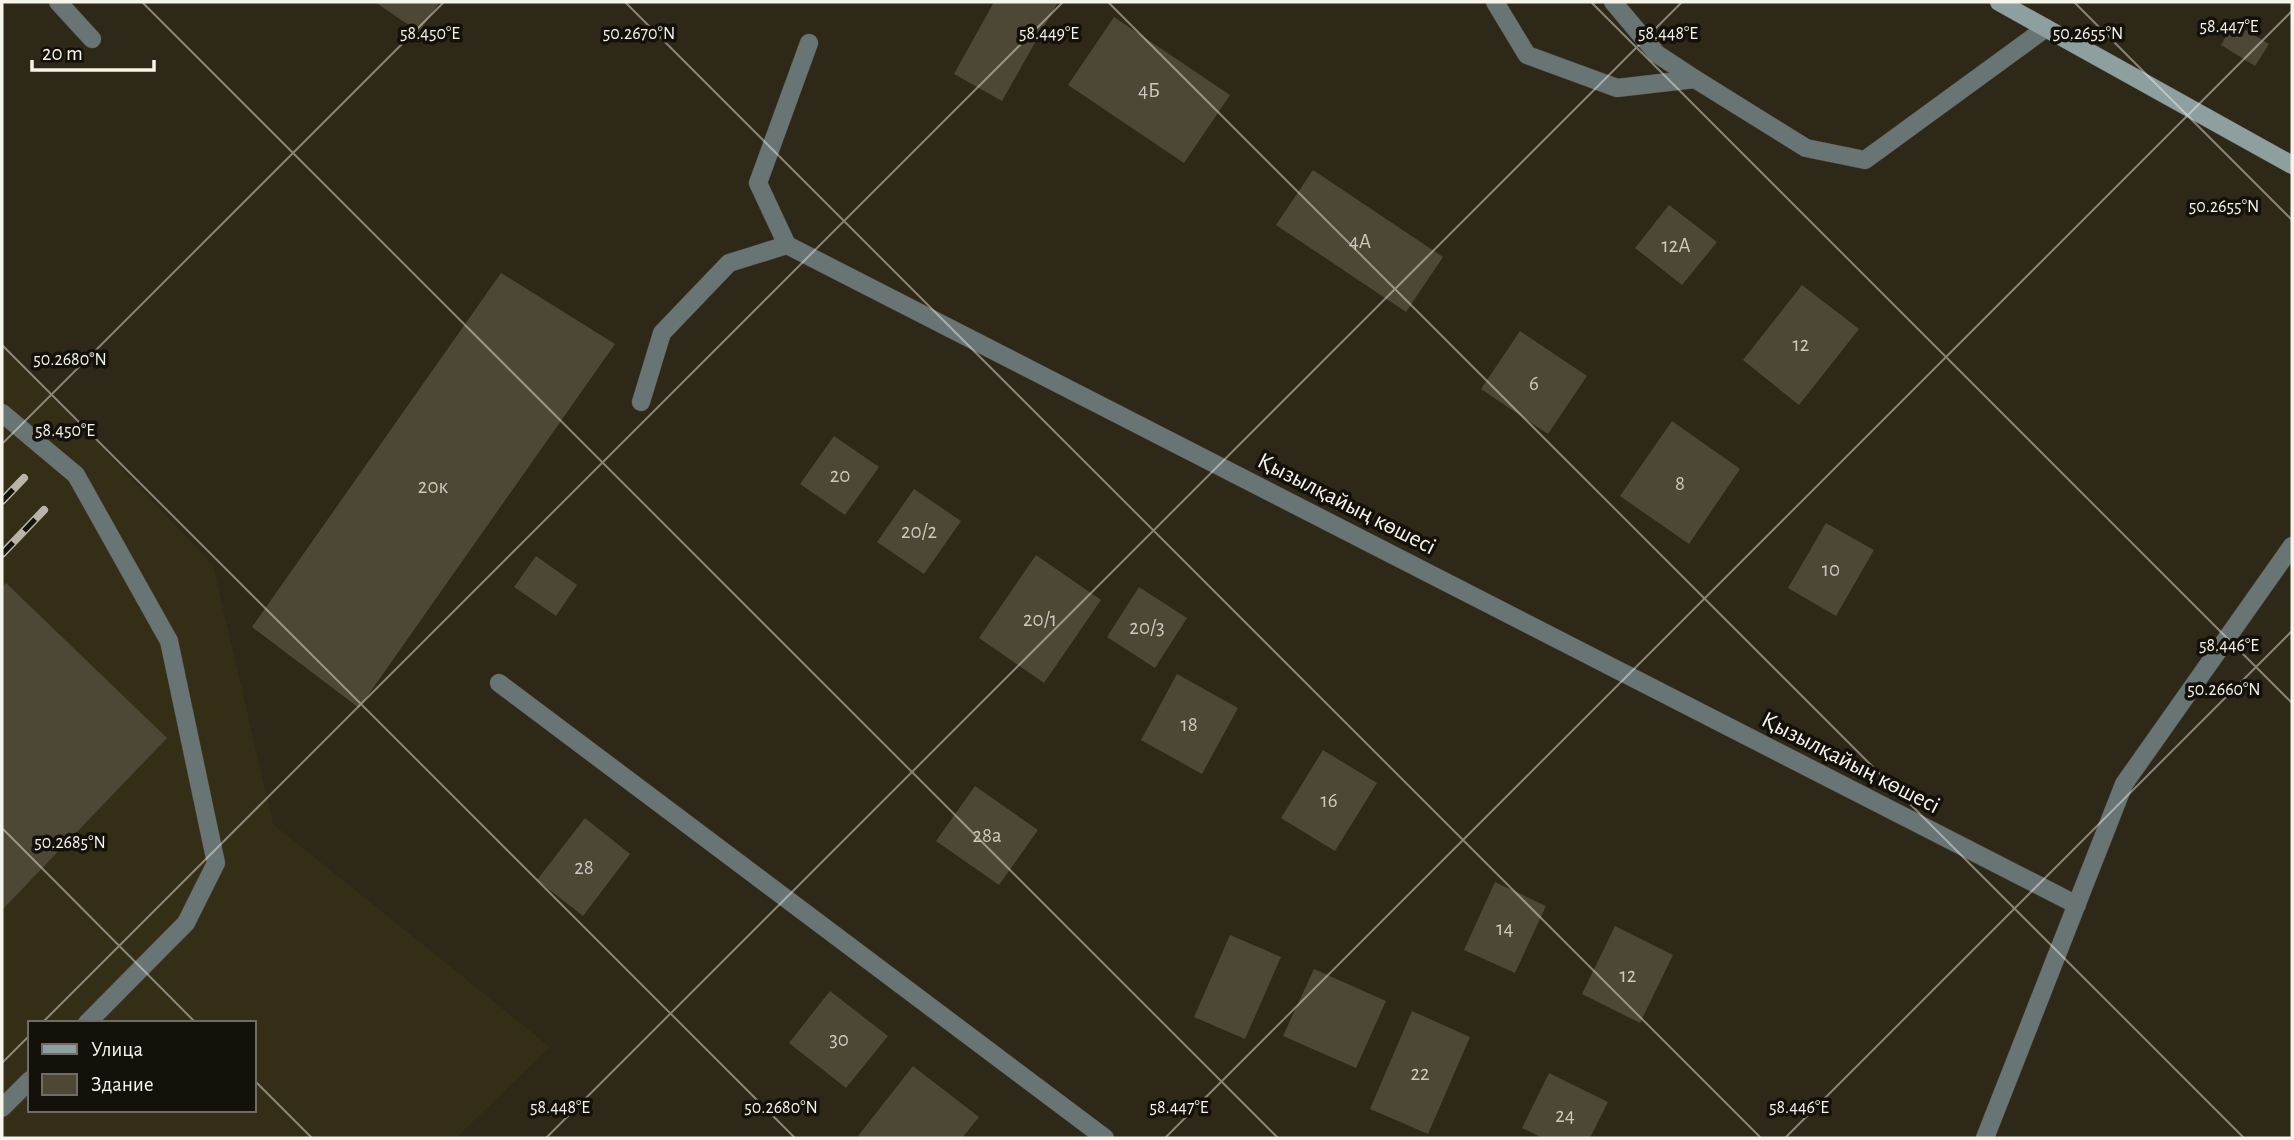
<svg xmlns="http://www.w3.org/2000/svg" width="2294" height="1140" font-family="'Alegreya Sans',sans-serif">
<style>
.built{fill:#352e17;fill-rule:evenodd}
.building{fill:#4d4736}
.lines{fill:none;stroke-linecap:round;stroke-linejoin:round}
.lane-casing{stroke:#494535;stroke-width:19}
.street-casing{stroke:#494535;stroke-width:19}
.secondary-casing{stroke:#494535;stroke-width:19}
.lane{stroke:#697474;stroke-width:18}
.street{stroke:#697474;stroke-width:18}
.secondary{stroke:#8e9f9f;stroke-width:18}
.rail-casing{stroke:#b8b4a8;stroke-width:8}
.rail{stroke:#13110a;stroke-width:5;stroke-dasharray:16;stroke-linecap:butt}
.ticks{fill:none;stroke:#f7f4ea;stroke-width:2;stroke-opacity:0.45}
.labels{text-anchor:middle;stroke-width:7;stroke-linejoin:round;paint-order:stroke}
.number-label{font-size:21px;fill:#ccc9bd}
.street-label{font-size:24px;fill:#f7f4ea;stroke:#13110a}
.ticks-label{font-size:18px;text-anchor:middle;fill:#f7f4ea;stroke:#13110a;stroke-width:7;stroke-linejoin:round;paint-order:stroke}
</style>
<rect width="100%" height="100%" fill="#2d2818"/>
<path class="built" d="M 2,342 L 213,565 L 273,824 L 550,1047 L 456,1138 L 2,1138 ZM 30,1023 L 254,1023 L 254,1110 L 30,1110 Z"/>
<path class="building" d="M 375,2 L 440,2 L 419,32 Z
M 994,2 L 1058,2 L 1002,101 L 954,74 Z
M 1114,17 L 1230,95 L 1184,163 L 1068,85 Z
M 2234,23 L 2269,44 L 2255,66 L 2221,45 Z
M 1313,170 L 1443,257 L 1406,312 L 1276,225 Z
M 1669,205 L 1717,242 L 1682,285 L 1635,248 Z
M 501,273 L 615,344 L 359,708 L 252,627 Z
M 1802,285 L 1859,329 L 1799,405 L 1743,360 Z
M 1520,331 L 1587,376 L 1548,434 L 1481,389 Z
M 1672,421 L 1740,469 L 1689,544 L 1620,496 Z
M 834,436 L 879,467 L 845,515 L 800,484 Z
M 914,489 L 961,521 L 924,574 L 877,542 Z
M 1826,523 L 1874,550 L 1836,616 L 1788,588 Z
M 1036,555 L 1101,600 L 1044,683 L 979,638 Z
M 536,556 L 577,585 L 556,616 L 514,587 Z
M 6,583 L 167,738 L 2,910 L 2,587 Z
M 1139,587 L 1187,618 L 1155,668 L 1107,637 Z
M 1177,674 L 1238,708 L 1202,774 L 1141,740 Z
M 1323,750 L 1377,783 L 1335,851 L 1281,818 Z
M 975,786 L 1038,830 L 999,885 L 936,841 Z
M 585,818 L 630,854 L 583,916 L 537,880 Z
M 1495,882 L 1546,906 L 1515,973 L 1464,950 Z
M 1615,926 L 1673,955 L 1640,1023 L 1582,994 Z
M 1230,935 L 1281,957 L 1245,1039 L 1194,1017 Z
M 1314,969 L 1386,1001 L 1356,1068 L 1283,1036 Z
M 830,991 L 888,1036 L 846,1088 L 789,1043 Z
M 1412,1011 L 1470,1037 L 1428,1134 L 1370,1109 Z
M 913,1066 L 979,1117 L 962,1138 L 861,1138 L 858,1136 Z
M 1549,1073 L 1608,1102 L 1590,1138 L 1543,1138 L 1522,1128 Z"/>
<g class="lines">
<g class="lane-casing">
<path id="lane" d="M 58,2 L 92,39
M 1495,2 L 1527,55 L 1617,88 L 1695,79
M 1613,2 L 1657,54 L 1695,79 L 1806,148 L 1865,160 L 2046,28
M 641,402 L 662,333 L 729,263 L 787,245
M 2,413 L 76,475 L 169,641 L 216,863 L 186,923 L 87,1023
M 499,683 L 1105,1138
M 2,1108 L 30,1080"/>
</g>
<g class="street-casing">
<path id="street" d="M 809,43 L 758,183 L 787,245 L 2077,905
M 1985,1138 L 2124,784 L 2292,546"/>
</g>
<g class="secondary-casing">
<path id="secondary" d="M 1999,2 L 2292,165"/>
</g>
<use href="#lane" class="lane"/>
<use href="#street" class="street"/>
<use href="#secondary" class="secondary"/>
<g class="rail-casing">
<path id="rail" d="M 2,501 L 24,478
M 2,554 L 44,510"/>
</g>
<use href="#rail" class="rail"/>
</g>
<path class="ticks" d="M 142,2 L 1278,1138M 625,2 L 1761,1138M 1108,2 L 2244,1138M 1591,2 L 2292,703M 2074,2 L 2292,220M 2,345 L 795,1138M 2,444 L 444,2M 2,828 L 196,1023M 42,1023 L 1063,2M 2,1063 L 30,1035M 254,1080 L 312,1138M 546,1138 L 1682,2M 1165,1138 L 2292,11M 1785,1138 L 2292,631"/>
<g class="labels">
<g class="number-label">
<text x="1149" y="97">4Б</text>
<text x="1360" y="248">4А</text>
<text x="1676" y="252">12А</text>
<text x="1801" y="351">12</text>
<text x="1534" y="390">6</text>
<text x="840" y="482">20</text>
<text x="1680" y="490">8</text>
<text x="433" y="493">20к</text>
<text x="919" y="538">20/2</text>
<text x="1831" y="576">10</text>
<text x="1040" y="626">20/1</text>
<text x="1147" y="634">20/3</text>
<text x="1189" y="731">18</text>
<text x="1329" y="807">16</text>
<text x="987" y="842">28а</text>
<text x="584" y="874">28</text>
<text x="1505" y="935">14</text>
<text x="1628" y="982">12</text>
<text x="839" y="1046">30</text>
<text x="1420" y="1080">22</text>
<text x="1565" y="1122">24</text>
</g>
<g class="street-label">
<text transform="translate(1347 503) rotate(27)" y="8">Қызылқайың көшесі</text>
<text transform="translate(1851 762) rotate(27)" y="8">Қызылқайың көшесі</text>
</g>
</g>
<g class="ticks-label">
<text x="2229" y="32">58.447°E</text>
<text x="2088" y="39">50.2655°N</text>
<text x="430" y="39">58.450°E</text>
<text x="639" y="39">50.2670°N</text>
<text x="1049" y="39">58.449°E</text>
<text x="1668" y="39">58.448°E</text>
<text x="2224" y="212">50.2655°N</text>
<text x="70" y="365">50.2680°N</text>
<text x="65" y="436">58.450°E</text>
<text x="2229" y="651">58.446°E</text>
<text x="2224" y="695">50.2660°N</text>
<text x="70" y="848">50.2685°N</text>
<text x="560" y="1113">58.448°E</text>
<text x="1179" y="1113">58.447°E</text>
<text x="1799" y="1113">58.446°E</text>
<text x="781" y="1113">50.2680°N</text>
</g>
<rect width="2294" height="1140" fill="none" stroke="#f7f4ea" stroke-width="7"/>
<rect x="28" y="1021" width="228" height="91" fill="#13110a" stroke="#6e6c64" stroke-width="2"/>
<rect x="42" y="1044" width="35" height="10" fill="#8e9f9f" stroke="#6e6c64" stroke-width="2"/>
<text x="91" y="1056" font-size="21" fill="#f7f4ea">Улица</text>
<rect x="42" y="1074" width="35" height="21" fill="#4d4736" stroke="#6e6c64" stroke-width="2"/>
<text x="91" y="1091" font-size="21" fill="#f7f4ea">Здание</text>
<path d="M32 60v10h122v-10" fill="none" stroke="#f7f4ea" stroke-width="3.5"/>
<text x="42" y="60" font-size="21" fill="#f7f4ea" stroke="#13110a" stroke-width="5" paint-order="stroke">20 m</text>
</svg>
